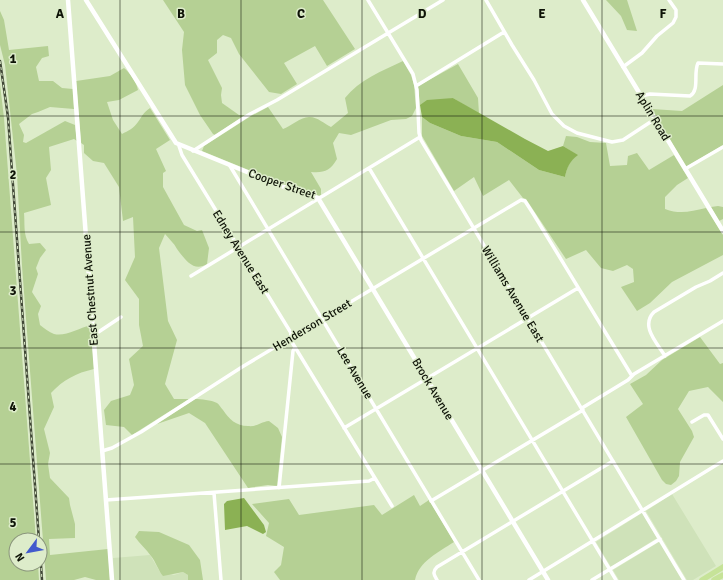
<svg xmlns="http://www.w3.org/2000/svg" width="723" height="580" font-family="Signika,sans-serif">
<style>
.built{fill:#cfe2b9}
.green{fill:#b5d094}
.water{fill:#8bb154}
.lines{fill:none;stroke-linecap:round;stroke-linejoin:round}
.minor{stroke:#fff;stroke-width:3.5}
.tertiary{stroke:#fff;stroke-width:4.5}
.primary{stroke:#c6e398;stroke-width:5.5}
.rail-casing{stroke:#3f4635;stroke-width:2.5}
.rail{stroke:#ddecca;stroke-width:1;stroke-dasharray:3;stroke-linecap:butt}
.grid{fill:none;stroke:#0e1307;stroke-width:1;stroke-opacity:0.55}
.labels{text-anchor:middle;stroke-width:3;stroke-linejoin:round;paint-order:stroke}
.street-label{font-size:12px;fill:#0e1307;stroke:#ddecca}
.grid-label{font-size:13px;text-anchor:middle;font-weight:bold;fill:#0e1307;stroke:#ddecca;stroke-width:3;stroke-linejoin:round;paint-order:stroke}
</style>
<rect width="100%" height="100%" fill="#ddecca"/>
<path class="built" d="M 672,494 L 716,566 L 693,580 L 687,580 L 646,511 Z
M 642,513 L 657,538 L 611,567 L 596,542 Z
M 659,542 L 682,580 L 619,580 L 613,570 Z
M 150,555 L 160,572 L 174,575 L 183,572 L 188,575 L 189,580 L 114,580 L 113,558 Z"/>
<path class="green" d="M 163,0 L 323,0 L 355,49 L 327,66 L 315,46 L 284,63 L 297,84 L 281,94 L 269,92 L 239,54 L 231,38 L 223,35 L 217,40 L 217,53 L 208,60 L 222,88 L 221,95 L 222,103 L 239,115 L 245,115 L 215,135 L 213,134 L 200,115 L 185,85 L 182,50 L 184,32 Z
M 606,0 L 627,0 L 637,31 L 627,30 L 621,16 Z
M 0,11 L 4,20 L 9,50 L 48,46 L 49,56 L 42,58 L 36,67 L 39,81 L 53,81 L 62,88 L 73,89 L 74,109 L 50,107 L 38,112 L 32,114 L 19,124 L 24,135 L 23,142 L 26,143 L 65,121 L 75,125 L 77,141 L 74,139 L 49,147 L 51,170 L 46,178 L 51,205 L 24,213 C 25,224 23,234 29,244 L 40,243 L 46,250 L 40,258 L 36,268 L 38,274 L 32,292 L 41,306 L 38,314 L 40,325 C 44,328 49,332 54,334 C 65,337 79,328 91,325 L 94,369 C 76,373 63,380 51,393 L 54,407 L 44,429 L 50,453 L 48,464 L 50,478 L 69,498 L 70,505 L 75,524 L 75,538 L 49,539 L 50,555 L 108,549 L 110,580 L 96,580 L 85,577 L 74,580 L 46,580 L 22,266 L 17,175 L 5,65 L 0,45 Z
M 403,61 L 411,75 L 414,85 L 416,108 L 412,116 L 406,119 L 391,120 L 351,135 L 339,133 L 333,143 L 337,159 C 330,171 324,173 311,172 L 321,189 L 321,195 L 318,196 L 285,185 L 202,151 L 204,146 L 251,116 L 268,107 L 283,129 C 291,126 302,116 310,117 C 317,117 325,124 331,127 L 348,113 L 345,98 C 359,80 382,71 403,61 Z
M 458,64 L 478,98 L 479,114 L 453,98 L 420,106 L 418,86 Z
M 124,68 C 130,73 137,83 138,90 L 119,100 L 107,102 L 113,120 L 122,134 C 128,131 134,128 138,122 C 143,115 142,114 150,108 L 170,140 L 156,149 L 166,171 L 163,173 L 163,187 L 184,225 L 197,231 L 202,230 L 209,248 L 207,264 C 193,273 184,258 177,249 C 174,243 169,239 165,234 L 159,248 L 168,321 L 177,340 L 165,384 L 174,399 L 189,399 L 132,435 L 124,427 L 106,425 L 104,410 L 111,401 L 130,395 L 134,385 L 129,359 L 143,346 L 139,325 L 139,299 L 125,280 L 135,257 L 133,217 L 123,221 L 119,187 L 104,163 L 93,161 L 84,153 L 84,145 L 81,143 L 76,81 L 110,76 Z
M 0,84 L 4,118 L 36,540 L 16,540 L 16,564 L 38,564 L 39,580 L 0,580 Z
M 723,85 L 723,145 L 686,167 L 652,109 L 682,111 Z
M 422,117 L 430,123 L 461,136 L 497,142 L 539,170 L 565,177 C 567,167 569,161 577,155 L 563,146 L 566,136 L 577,137 L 590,142 L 606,143 L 610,166 L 627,165 L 628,156 L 637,153 L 649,170 L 674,155 L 688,178 L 677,185 L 665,197 L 665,209 C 681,215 691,211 706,208 L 723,235 L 723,255 L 672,282 L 650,303 L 637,311 L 621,287 L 634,282 L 633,269 L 627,265 L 613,271 L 601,268 L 586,250 L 566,259 L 526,199 L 523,198 L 509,180 L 483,196 L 474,177 L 454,191 L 422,136 Z
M 718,206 L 723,207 L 723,219 L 719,221 L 711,207 Z
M 700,337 L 720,364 L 723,363 L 723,402 L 708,387 L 689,391 L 678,409 L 692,431 L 694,437 L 680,462 L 679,476 L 676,481 L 671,485 L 666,484 L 662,480 L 626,417 L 643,404 L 630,384 L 646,375 L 662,360 Z
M 195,399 C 201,399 211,400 217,403 C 219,404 221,408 223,410 C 229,419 236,426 248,426 C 257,427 260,422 269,421 L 278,428 L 282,437 L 277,486 L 268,485 L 248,488 L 205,423 L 189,413 L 157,424 Z
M 414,495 L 420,506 L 429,500 L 454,542 C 439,552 419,561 415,580 L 280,580 L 274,572 L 281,565 L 284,547 L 266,536 L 269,523 L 252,504 L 289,499 L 299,515 L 374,505 L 382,515 Z
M 139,531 L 159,532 L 189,545 L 200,560 L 203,580 L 188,580 L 188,575 L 183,572 L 163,576 C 158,570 156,562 151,556 C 146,549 140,544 135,537 Z"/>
<path class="water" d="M 453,98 L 525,139 L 548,151 L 563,146 L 578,155 C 570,161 567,167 565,177 L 539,170 L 497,142 L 461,136 L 430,123 L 422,117 L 420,105 L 427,100 Z
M 244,498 L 264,525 L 266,532 L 263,534 L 247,526 L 225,530 L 224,504 L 227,501 Z"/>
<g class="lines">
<path class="minor" d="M 368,0 L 413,74 L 417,90 L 419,133 L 421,140 L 684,580
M 486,0 L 512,45 L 534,80 L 552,114 L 564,126 L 577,133 L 612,142 L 623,140 L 655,119
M 623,67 L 642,53 L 657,36 L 673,23 L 676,17 L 676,10 L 669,0
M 416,86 L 504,32
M 641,96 L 650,94 L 690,96 C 700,90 693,73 698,63 L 723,64
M 179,146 L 182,155 L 291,333 L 290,339 L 392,506
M 193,151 L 250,114 L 277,100 L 443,0
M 230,166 L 479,580
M 369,168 L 616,580
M 685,169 L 723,147
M 191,276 L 420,137
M 94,337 L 97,333 L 121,317
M 665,356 C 657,343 640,326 654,312 L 696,287 L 710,281 L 723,273
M 582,408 L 628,380 L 634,374 L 723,321
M 692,422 L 704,415 L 708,415 L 723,439
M 344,428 L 578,288
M 102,451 L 112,448 L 141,432 L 242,367 L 521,200 L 525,201 L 534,215 L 632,376
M 279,488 L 293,351 L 295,347
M 214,493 L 221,580
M 106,500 L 369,481 L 375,478
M 431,501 L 583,410
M 437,580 C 434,575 432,572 437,567 L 613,461
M 529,580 L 723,461
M 592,580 L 660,539"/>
<path class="tertiary" d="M 68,0 L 112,580
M 86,0 L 176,143 L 284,187 L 318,198 L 548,580
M 583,0 L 723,231"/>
<path class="primary" d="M 702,580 L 723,567
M 714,580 L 723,575"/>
<g class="rail-casing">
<path id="rail" d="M 0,61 L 8,117 L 39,540
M 40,550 L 42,580"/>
</g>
<use href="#rail" class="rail"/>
</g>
<path class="grid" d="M 120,0 L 120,580M 241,0 L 241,580M 362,0 L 362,580M 482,0 L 482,580M 602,0 L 602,580M 0,116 L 723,116M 0,232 L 723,232M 0,348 L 723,348M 0,464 L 723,464"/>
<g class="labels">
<g class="street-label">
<text transform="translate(653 116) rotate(59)" y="4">Aplin Road</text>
<text transform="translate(282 184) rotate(19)" y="4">Cooper Street</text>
<text transform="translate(241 252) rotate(58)" y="4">Edney Avenue East</text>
<text transform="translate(90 290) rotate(-94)" y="4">East Chestnut Avenue</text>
<text transform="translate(513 294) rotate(59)" y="4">Williams Avenue East</text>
<text transform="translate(312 325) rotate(-31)" y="4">Henderson Street</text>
<text transform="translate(355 373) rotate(59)" y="4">Lee Avenue</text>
<text transform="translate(433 389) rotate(59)" y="4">Brock Avenue</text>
</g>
</g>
<g class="grid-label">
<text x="60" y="18">A</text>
<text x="181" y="18">B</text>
<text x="301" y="18">C</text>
<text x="422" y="18">D</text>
<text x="542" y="18">E</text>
<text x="663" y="18">F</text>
<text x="13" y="63">1</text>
<text x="13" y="179">2</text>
<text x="13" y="295">3</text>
<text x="13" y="411">4</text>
<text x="13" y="527">5</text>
</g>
<g transform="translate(28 552) rotate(238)"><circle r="19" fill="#ddecca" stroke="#8a957c"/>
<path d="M0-3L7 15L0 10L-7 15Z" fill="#425acd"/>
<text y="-6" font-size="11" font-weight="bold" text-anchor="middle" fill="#0e1307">N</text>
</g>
</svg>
